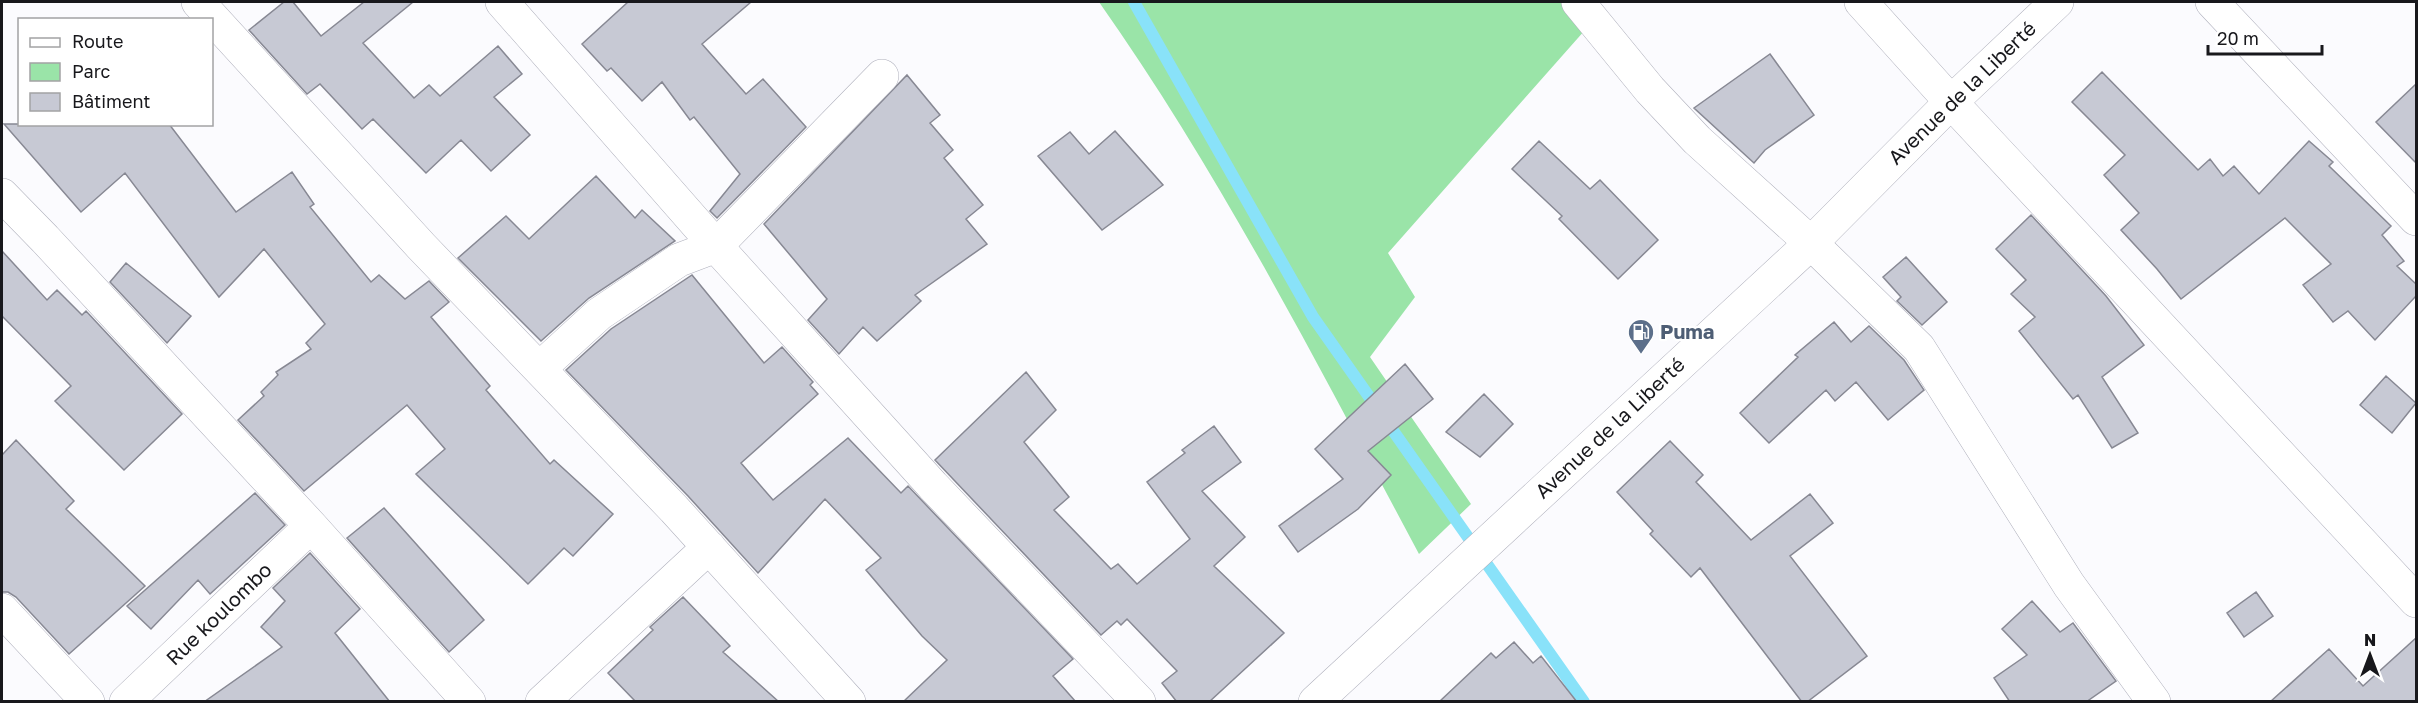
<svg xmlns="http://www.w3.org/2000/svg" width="2418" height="703" font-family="'Golos Text',sans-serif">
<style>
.green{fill:#9ae4a8}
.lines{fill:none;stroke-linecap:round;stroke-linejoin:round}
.stream{stroke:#89e2f9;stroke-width:12}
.building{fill:#c7c9d4;stroke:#878893;stroke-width:1.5}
.minor-casing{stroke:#afb0bc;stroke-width:34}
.tertiary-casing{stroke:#afb0bc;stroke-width:34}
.minor{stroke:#fff;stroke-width:33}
.tertiary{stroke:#fff;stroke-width:33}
.labels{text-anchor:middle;stroke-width:4.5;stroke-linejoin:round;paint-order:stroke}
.street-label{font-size:20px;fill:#18181c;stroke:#fff}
.service-label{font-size:20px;font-weight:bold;fill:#4e5e75;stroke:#fff;text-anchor:start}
</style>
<rect width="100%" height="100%" fill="#fbfbfe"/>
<path class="green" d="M 1099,2 L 1571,2 L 1593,21 L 1388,253 L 1415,297 L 1370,357 L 1471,504 L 1419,554 C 1319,367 1221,175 1099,2 Z"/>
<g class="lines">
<path class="stream" d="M 1134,2 L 1313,317 L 1584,702"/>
</g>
<path class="building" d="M 284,2 L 293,2 L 321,36 L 364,2 L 413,2 L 363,43 L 414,98 L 429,85 L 440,96 L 498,46 L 522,74 L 494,97 L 530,135 L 491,171 L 461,140 L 426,173 L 373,119 L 362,129 L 320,84 L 307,94 L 249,30 Z
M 628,2 L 751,2 L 702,44 L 746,94 L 763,79 L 806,127 L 717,218 L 710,211 L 740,174 L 694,117 L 690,120 L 662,82 L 642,101 L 611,68 L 607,71 L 582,44 Z
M 1770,54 L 1814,115 L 1765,150 L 1754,163 L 1694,108 Z
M 2102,72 L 2198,170 L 2210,159 L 2223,176 L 2234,166 L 2259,194 L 2309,141 L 2333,162 L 2329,166 L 2391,226 L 2382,235 L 2404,261 L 2397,266 L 2416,284 L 2416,296 L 2375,340 L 2348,311 L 2333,322 L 2303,285 L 2331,264 L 2285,218 L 2181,299 L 2157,269 L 2121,230 L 2139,213 L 2104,175 L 2125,155 L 2072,102 Z
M 907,75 L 940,115 L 930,123 L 953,150 L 944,158 L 983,205 L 966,219 L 987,244 L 915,295 L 921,301 L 877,341 L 863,327 L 839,354 L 808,320 L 827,299 L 764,224 Z
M 2416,84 L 2416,163 L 2376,122 Z
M 4,124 L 169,124 L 236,212 L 292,172 L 314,204 L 310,207 L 371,282 L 379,275 L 405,299 L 429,281 L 449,302 L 431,317 L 490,386 L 486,390 L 550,464 L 554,460 L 613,514 L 573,556 L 564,548 L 528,584 L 416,474 L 445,449 L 407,405 L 304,491 L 238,420 L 264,396 L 261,392 L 278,375 L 276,372 L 311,349 L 306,343 L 325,324 L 264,249 L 219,297 L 125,173 L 81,212 Z
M 1115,131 L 1163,185 L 1102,230 L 1038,156 L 1070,132 L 1089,154 Z
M 1539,141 L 1590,189 L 1600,180 L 1658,240 L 1618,279 L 1559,219 L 1562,216 L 1512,169 Z
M 596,176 L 635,218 L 642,210 L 675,241 L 589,298 L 541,341 L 458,258 L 506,216 L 529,239 Z
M 2031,215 L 2106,296 L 2144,345 L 2102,377 L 2138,433 L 2112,448 L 2078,395 L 2073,399 L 2019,331 L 2035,317 L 2011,294 L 2026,280 L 1996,249 Z
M 2,251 L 47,300 L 57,290 L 82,315 L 86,311 L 182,414 L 124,470 L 55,401 L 71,386 L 2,316 Z
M 1906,257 L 1947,302 L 1922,325 L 1897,301 L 1901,297 L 1883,277 Z
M 126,263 L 191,316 L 167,343 L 110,282 Z
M 692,275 L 764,363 L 782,347 L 813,382 L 810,385 L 818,394 L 741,463 L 773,500 L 848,438 L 901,493 L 908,486 L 1073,659 L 1053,676 L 1076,702 L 903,702 L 947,660 L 922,636 L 866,570 L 881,558 L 825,499 L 758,573 L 688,496 L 566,370 L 611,329 Z
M 1834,322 L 1851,342 L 1869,326 L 1904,360 L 1924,390 L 1888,420 L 1856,382 L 1835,401 L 1826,390 L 1769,443 L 1740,413 L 1798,357 L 1795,355 Z
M 1405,364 L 1433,399 L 1368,451 L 1391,475 L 1358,509 L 1298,552 L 1279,526 L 1343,479 L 1315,449 Z
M 1026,372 L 1056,410 L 1024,442 L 1069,497 L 1054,510 L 1111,569 L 1118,564 L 1137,584 L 1190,539 L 1147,482 L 1185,453 L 1182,450 L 1214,426 L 1241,462 L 1202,491 L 1245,537 L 1214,566 L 1284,633 L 1209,702 L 1177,702 L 1162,683 L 1177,671 L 1127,619 L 1121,625 L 1117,621 L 1101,635 L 935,460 Z
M 2386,376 L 2416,403 L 2392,433 L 2360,405 Z
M 1484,394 L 1513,424 L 1480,457 L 1446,432 Z
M 16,440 L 74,501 L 66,509 L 145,586 L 69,654 L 16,597 L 8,592 L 2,592 L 2,455 Z
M 1670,441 L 1703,475 L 1696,482 L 1751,540 L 1810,494 L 1833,523 L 1790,556 L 1867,656 L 1807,702 L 1802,702 L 1700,568 L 1691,577 L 1650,534 L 1653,531 L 1617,492 Z
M 255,493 L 285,525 L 210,594 L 198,580 L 151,629 L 127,606 Z
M 384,508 L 484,620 L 449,652 L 347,538 Z
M 310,553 L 360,609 L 335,633 L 390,702 L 204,702 L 282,647 L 261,627 L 285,601 L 273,588 Z
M 2256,592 L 2273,616 L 2244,637 L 2227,613 Z
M 683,597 L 730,646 L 723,652 L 779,702 L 636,702 L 608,673 L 653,630 L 650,627 Z
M 2032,601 L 2060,632 L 2073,623 L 2116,681 L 2086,702 L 2010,702 L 1994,678 L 2027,655 L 2002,629 Z
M 2416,638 L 2416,702 L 2270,702 L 2329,649 L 2363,686 Z
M 1514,642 L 1533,663 L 1541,656 L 1577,702 L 1439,702 L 1491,653 L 1496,658 Z"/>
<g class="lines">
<g class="minor-casing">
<path id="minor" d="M 198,2 L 421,246 L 674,509 L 849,702
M 502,2 L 716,246 L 933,486 L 1139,702
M 1578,2 L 1650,90 L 1697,140 L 1811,243 L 1919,348 L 2069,585 L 2154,702
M 1861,2 L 1951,102 L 2416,601
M 2212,2 L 2416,219
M 2,195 L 45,239 L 311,526 L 469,702
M 540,368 L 599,314 L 679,260 L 716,246 L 882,76
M 2,610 L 88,702
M 126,702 L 311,526
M 542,702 L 709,547"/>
</g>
<g class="tertiary-casing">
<path id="tertiary" d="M 1315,702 L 1811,243 L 1951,102 L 2057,2"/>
</g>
<use href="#minor" class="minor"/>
<use href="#tertiary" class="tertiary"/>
</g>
<defs>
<g id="fuel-pin" transform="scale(1.35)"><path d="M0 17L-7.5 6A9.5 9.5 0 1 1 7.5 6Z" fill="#5c6f8a" stroke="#fff"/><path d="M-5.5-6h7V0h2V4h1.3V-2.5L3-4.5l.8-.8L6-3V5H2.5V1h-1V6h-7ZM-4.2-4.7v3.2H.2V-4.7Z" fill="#fff"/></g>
</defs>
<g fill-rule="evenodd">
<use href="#fuel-pin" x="1641" y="332"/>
</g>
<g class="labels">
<g class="street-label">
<text transform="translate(1962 93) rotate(-44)" y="7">Avenue de la Liberté</text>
<text transform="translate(1610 428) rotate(-43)" y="7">Avenue de la Liberté</text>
<text transform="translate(219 614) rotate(-44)" y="7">Rue koulombo</text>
</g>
<g class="service-label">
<text x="1660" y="339">Puma</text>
</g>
</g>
<rect width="2418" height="703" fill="none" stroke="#18181c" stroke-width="6"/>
<rect x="18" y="18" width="195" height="108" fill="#ffffff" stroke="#a3a3a4" stroke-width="1.5"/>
<rect x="30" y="38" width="30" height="9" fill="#ffffff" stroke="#a3a3a4" stroke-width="1.5"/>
<text x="72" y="48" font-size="18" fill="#18181c">Route</text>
<rect x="30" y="63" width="30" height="18" fill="#9ae4a8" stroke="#a3a3a4" stroke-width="1.5"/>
<text x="72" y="78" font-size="18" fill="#18181c">Parc</text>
<rect x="30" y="93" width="30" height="18" fill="#c7c9d4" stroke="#a3a3a4" stroke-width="1.5"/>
<text x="72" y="108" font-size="18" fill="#18181c">Bâtiment</text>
<g transform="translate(2370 655)" stroke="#ffffff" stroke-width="4.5" paint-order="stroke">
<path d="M0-4.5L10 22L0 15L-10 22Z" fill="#18181c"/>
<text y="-9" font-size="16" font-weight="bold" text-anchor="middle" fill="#18181c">N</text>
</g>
<path d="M2208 45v9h114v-9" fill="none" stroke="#18181c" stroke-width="3"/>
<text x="2217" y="45" font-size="18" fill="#18181c" stroke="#ffffff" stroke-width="4.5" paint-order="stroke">20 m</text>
</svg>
